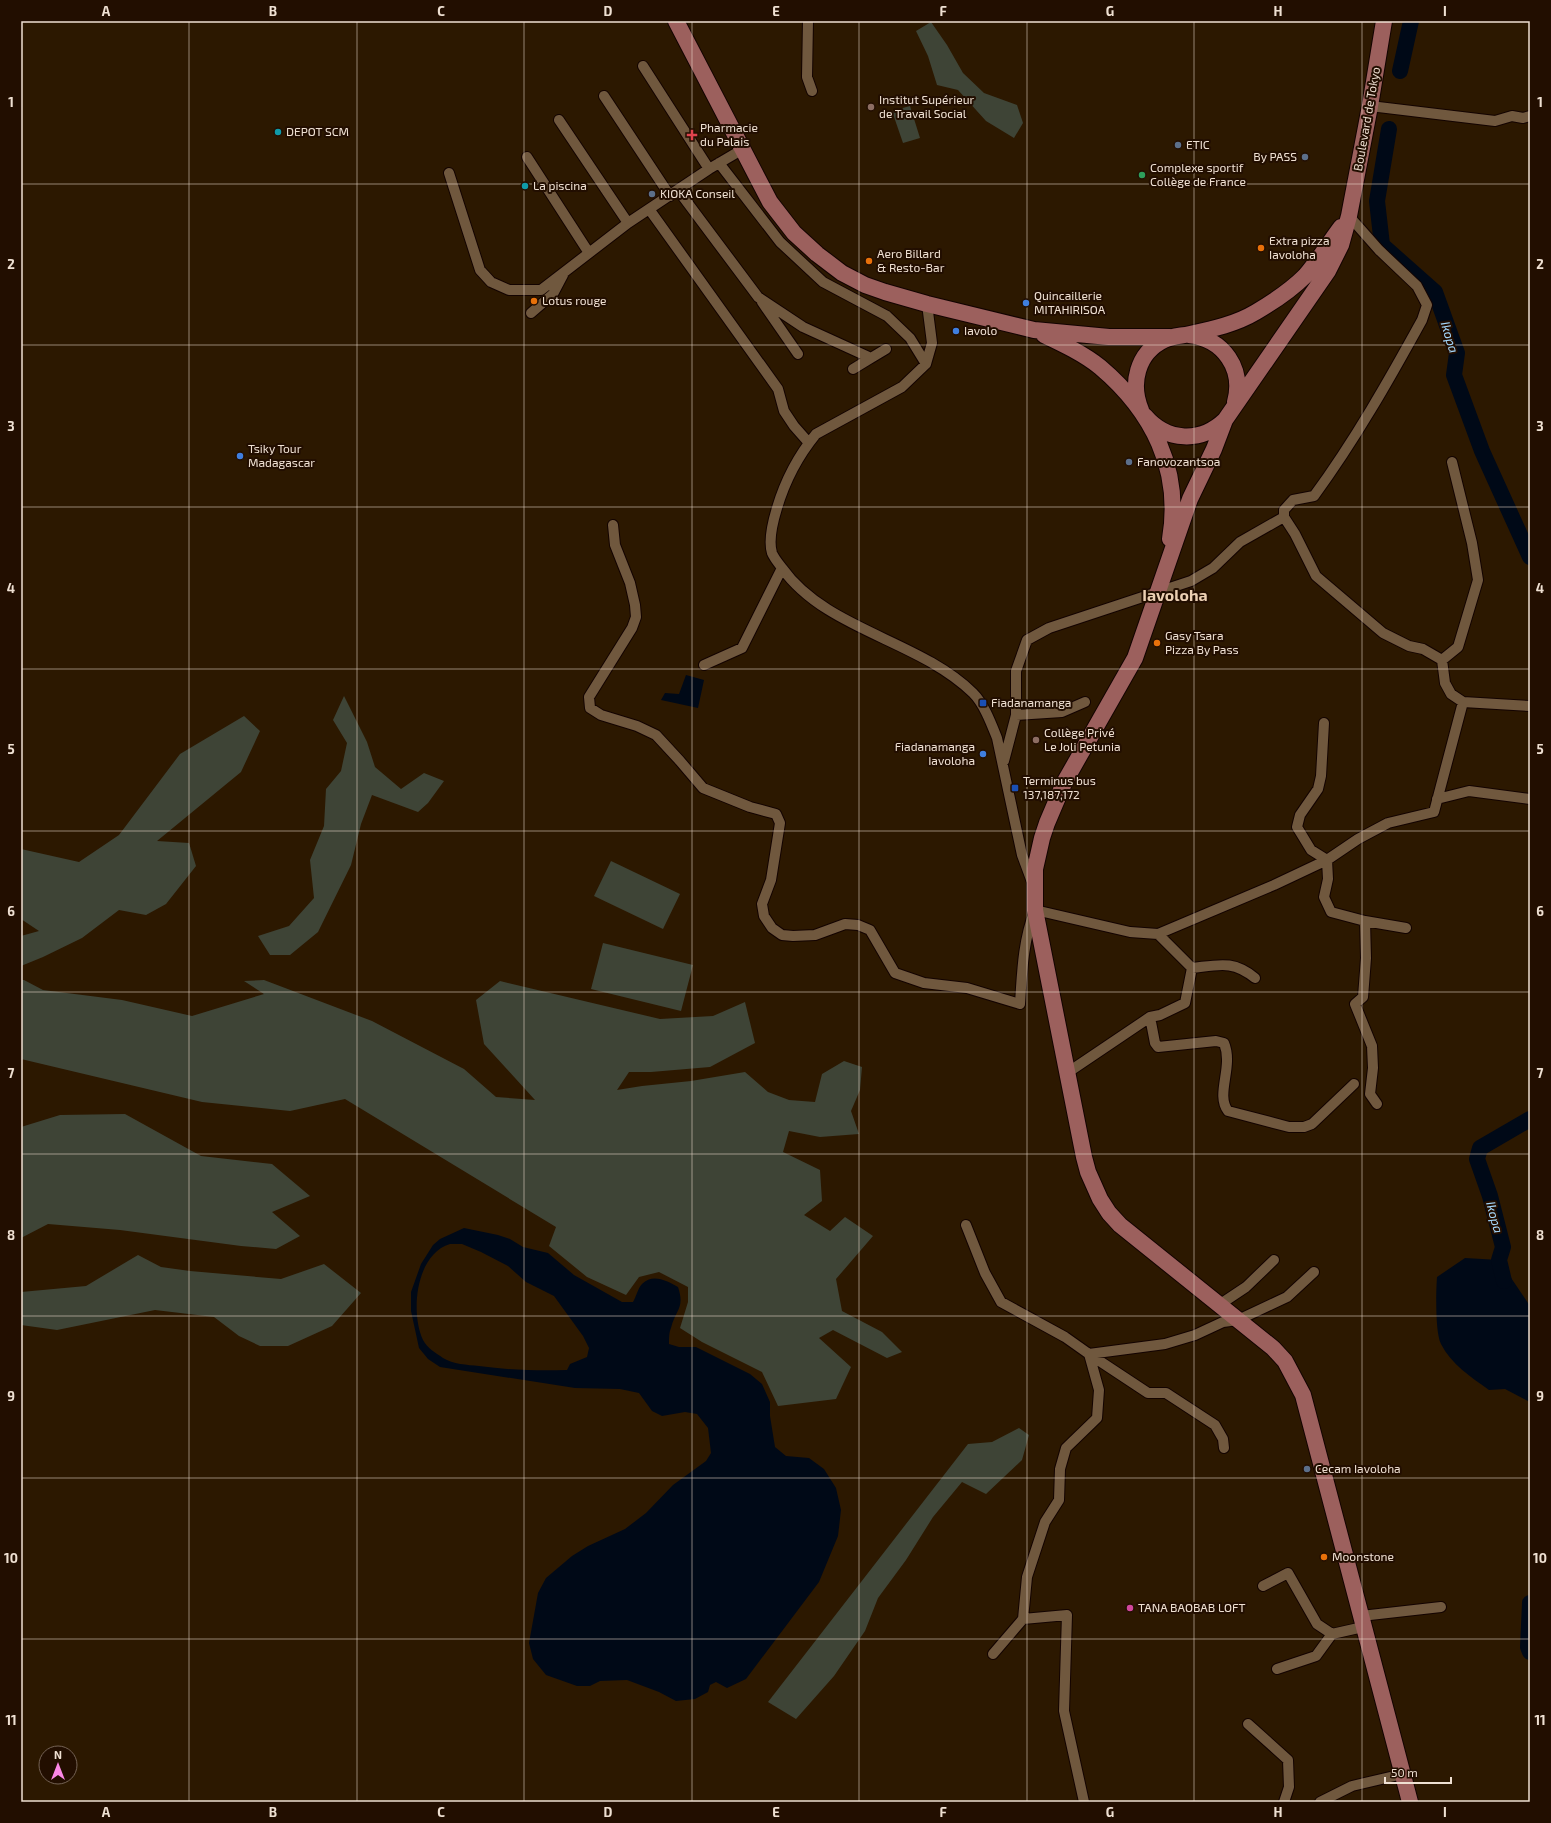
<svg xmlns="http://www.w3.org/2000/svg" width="1551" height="1823" font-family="'Exo 2',sans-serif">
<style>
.green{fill:#3e4436}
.water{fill:#000917;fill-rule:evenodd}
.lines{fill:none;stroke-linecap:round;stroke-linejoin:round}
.river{stroke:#000917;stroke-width:16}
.minor-casing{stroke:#130300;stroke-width:12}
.primary-casing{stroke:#130300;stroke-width:18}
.minor{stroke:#70583e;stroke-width:10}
.primary{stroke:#9c605d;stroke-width:16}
.grid{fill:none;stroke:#efe0d2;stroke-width:1;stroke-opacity:0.55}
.education-dot{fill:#8d6e63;stroke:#220e00;stroke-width:1.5}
.culture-dot{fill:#0f9aa8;stroke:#220e00;stroke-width:1.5}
.health-dot{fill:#e0444e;stroke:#220e00;stroke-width:1.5}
.service-dot{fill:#5c6f8a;stroke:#220e00;stroke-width:1.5}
.leisure-dot{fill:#2e9e5b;stroke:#220e00;stroke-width:1.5}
.food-dot{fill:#e8710a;stroke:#220e00;stroke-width:1.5}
.shop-dot{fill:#3f7fe0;stroke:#220e00;stroke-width:1.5}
.transit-dot{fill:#1a4fb4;stroke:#220e00;stroke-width:1.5}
.hotel-dot{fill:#d1479c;stroke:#220e00;stroke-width:1.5}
.labels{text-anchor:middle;stroke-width:4;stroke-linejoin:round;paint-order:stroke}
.poi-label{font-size:12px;fill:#efe0d2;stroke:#220e00;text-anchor:start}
.street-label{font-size:12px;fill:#efe0d2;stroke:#220e00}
.water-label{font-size:13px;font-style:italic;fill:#a3d5f9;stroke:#220e00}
.district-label{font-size:16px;font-weight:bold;fill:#ecd0b3;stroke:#220e00}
.neatline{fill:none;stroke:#efe0d2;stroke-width:1.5}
.grid-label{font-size:13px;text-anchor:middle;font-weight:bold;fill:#efe0d2}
</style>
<rect width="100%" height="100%" fill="#2c1800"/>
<path class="green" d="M 931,22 L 947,45 L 963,73 L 984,93 L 1017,105 L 1023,123 L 1014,138 L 986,121 L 958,90 L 937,85 L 928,56 L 916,31 Z
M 910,106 L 920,138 L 903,143 L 892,111 Z
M 344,696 L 367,742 L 375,767 L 401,789 L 424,773 L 444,781 L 428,803 L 418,812 L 372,795 L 361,824 L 351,865 L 318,932 L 290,955 L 270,955 L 258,936 L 289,926 L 314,898 L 310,860 L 324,826 L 326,789 L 341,771 L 347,743 L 333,720 Z
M 244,716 L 260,731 L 241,772 L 157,841 L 189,843 L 196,866 L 166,904 L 146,915 L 119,910 L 82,938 L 43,957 L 21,966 L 21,936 L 39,931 L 21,919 L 21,849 L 79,862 L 119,835 L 180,754 Z
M 611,861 L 680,894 L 663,929 L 594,896 Z
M 603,943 L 693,965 L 681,1011 L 591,989 Z
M 21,980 L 24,980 L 43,990 L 122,1000 L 192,1016 L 264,994 L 244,981 L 264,980 L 372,1021 L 464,1069 L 496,1097 L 535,1100 L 484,1044 L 476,1000 L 500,981 L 660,1019 L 713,1016 L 745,1002 L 755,1043 L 710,1067 L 651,1072 L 629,1072 L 617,1090 L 642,1086 L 691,1081 L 745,1072 L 768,1092 L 789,1100 L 815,1102 L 822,1074 L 844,1061 L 862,1067 L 860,1090 L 851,1111 L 859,1134 L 820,1137 L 789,1131 L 783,1152 L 820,1170 L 822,1201 L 804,1215 L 830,1231 L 845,1217 L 873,1236 L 836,1279 L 842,1311 L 882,1332 L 902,1352 L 887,1358 L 833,1330 L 819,1338 L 851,1367 L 836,1399 L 778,1406 L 762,1372 L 702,1342 L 680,1328 L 688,1302 L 688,1287 L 659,1272 L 639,1277 L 626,1295 L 587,1277 L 549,1246 L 556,1227 L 345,1099 L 290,1111 L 202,1102 L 21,1059 Z
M 125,1114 L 201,1156 L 272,1164 L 310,1196 L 272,1212 L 300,1236 L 276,1249 L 241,1246 L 120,1230 L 48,1224 L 21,1238 L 21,1127 L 60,1115 Z
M 138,1255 L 161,1267 L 190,1271 L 281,1279 L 324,1264 L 361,1293 L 332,1326 L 288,1346 L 260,1346 L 239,1336 L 214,1317 L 155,1310 L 57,1330 L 21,1325 L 21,1292 L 86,1286 Z
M 1019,1428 L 1029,1435 L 1022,1460 L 986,1494 L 962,1482 L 933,1517 L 906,1560 L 878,1598 L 865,1631 L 834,1676 L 796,1719 L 768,1702 L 968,1444 L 992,1442 Z"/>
<path class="water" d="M 686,675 L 704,680 L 698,708 L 661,700 L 665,693 L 679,694 Z
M 464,1228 L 498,1235 L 510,1239 L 523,1247 L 548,1253 L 574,1275 L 622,1302 L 633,1302 C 636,1297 638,1288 642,1284 C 653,1273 667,1281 678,1287 C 685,1308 676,1309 671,1328 C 669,1332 669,1339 669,1344 L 679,1347 L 696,1347 L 750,1374 L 762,1384 L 770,1402 L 770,1416 L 775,1447 L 786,1456 L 809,1458 L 824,1469 L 836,1488 L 841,1510 L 838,1536 L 819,1582 L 746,1679 L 727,1688 L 716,1682 L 710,1685 L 708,1692 L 695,1699 L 676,1701 L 659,1692 L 627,1680 L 600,1681 L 590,1686 L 577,1686 L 546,1675 L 533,1659 L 529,1643 L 538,1593 L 546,1578 L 572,1556 L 588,1546 L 625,1529 L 646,1513 L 673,1485 L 706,1461 L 711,1453 L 708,1428 L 697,1414 L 685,1412 L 662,1416 L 652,1411 L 639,1393 L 620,1389 L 575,1388 L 440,1367 L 428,1359 L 419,1348 L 411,1311 L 411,1292 L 421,1264 L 433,1245 L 440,1239 ZM 450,1244 L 462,1244 L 481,1252 L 508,1266 L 526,1282 L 554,1296 L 583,1336 L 589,1348 L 587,1357 L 570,1364 L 567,1370 C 537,1371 509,1370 479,1366 C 467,1365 453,1364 443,1358 C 436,1353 427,1348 423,1340 C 410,1312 416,1254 450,1244 Z
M 1465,1258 L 1499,1260 L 1530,1306 L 1530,1402 L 1505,1389 L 1489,1390 C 1471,1377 1451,1364 1441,1344 C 1435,1332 1436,1291 1437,1277 Z"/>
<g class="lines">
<path class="river" d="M 1400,71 L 1411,21
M 1389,129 L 1377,201 L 1382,245 L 1435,292 L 1457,353 L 1454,375 L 1482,451 L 1530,557
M 1504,1281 L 1499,1260 L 1503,1247 L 1490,1196 L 1477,1159 L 1480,1148 L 1530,1119
M 1530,1603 L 1528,1647 L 1530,1652"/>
<g class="minor-casing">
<path id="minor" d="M 808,21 L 807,77 L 812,91
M 643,66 L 709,169
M 604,96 L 670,196
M 1370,106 L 1495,121 L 1512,116 L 1523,118 L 1530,116
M 559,120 L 628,223
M 527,157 L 589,253
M 719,163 L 780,242 L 823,282 L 887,316 L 910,338 L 926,364
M 449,173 L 480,270 L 491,282 L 509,290 L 541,290 L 628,223 L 709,169 L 743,149
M 678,190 L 758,297 L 803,327 L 871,358 L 853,369
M 649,209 L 778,389 L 784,411 L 794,426 L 809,443
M 762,302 L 798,354
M 927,304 L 932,343 L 926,364 L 902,387 L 816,434 C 798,456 785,481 777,508 C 773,521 768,540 772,553 C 774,558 779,564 782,568 C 826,630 919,640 973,693 C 984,704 991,723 997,738 L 1022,855 L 1032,882
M 531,313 L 553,294 L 563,275
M 871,358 L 886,349
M 1284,517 L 1284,510 L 1293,500 L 1314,496 C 1355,440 1389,380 1422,320 L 1427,305 L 1417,286 L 1379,250 L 1349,216
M 613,525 L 615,545 L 630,583 L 635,605 L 636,617 L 632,628 L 589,697 L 590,708 L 601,715 L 637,726 L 656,735 L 680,761 L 703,788 L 750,807 L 776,814 L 780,823 L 771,880 L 762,904 L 764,916 L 772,928 L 782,935 L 793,936 L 815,935 L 845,924 L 858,925 L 870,930 L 895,973 L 924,983 L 967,988 L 1020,1004 C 1022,972 1023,940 1035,910 L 1130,932 L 1158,934 L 1274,885 L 1327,860 L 1358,839 L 1388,823 L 1434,812 L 1463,702
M 1442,660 L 1458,647 L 1478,580 L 1472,543 L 1452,462
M 704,665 L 742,648 L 782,568
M 1016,715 L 1062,712 L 1085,702
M 1324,723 L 1321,776 L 1318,789 L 1300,815 L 1297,827 L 1311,850 L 1327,860 L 1328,879 L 1324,897 L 1331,912 L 1365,921 L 1366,958 L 1363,997 L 1355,1004 L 1372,1046 L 1373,1068 L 1370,1094 L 1377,1104
M 1004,761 L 1016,715 L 1016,671 L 1027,640 L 1049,628 L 1191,581 L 1213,568 L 1240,542 L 1284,517 L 1295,534 L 1316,576 L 1383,633 L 1409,646 L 1423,649 L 1442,660 L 1445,683 L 1451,694 L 1463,702 L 1530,706
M 1437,799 L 1469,791 L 1530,799
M 1365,921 L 1406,928
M 1158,934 L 1192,968 C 1219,965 1233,960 1255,978
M 1150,1017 L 1155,1043 L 1158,1047 L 1216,1041 L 1224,1043 C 1234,1067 1215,1094 1228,1111 L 1289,1127 L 1304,1127 L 1312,1124 L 1354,1084
M 1067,1073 L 1150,1017 L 1160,1015 L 1185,1003 L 1192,968
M 966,1225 L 985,1273 L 1001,1302 L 1065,1337 L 1089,1354 L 1099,1390 L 1097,1418 L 1066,1448 L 1060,1469 L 1059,1500 L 1045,1522 L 1027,1577 L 1023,1619 L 993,1654
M 1219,1305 L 1246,1287 L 1274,1260
M 1089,1354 L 1165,1344 L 1195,1335 L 1223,1322 L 1238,1320 L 1287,1297 L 1314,1272
M 1089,1354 L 1148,1393 L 1166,1393 L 1215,1425 L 1223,1439 L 1224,1448
M 1263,1586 L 1288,1573 L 1317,1624 L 1332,1634 L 1363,1627
M 1361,1616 L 1441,1607
M 1023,1619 L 1067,1615 L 1064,1711 L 1084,1802
M 1277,1669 L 1316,1656 L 1332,1634
M 1248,1724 L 1288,1760 L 1289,1787 L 1284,1802
M 1320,1802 L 1352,1786 L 1403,1774"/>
</g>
<g class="primary-casing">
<path id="primary" d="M 676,21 L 770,202 L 794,233 L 817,254 L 842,273 L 865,285 L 885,292 L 927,304 L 1034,330 L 1109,337 L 1170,337
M 1044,335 C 1063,344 1084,354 1100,367 C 1152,411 1182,469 1170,539
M 1189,335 C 1224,339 1244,369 1235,402
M 1141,410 C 1130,384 1137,353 1164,340 C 1172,336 1181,336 1190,334 C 1213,329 1236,324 1256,312 C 1273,302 1291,290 1305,276 C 1318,261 1329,243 1341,227
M 1145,416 C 1167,442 1201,443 1225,420 L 1328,271 L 1341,245 L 1349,216 L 1370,106 L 1384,21
M 1225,420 L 1214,449 L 1190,499 L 1135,658 L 1064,783 L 1047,823 L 1042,838 L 1035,869 L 1035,910 L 1084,1157 L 1088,1172 L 1100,1199 L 1109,1213 L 1120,1225 L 1273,1348 L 1285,1361 L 1303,1395 L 1410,1802"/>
</g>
<use href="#minor" class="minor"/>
<use href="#primary" class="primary"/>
</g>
<path class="grid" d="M 189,21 L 189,1802M 357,21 L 357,1802M 524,21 L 524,1802M 692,21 L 692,1802M 859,21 L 859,1802M 1027,21 L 1027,1802M 1194,21 L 1194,1802M 1362,21 L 1362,1802M 21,184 L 1530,184M 21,345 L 1530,345M 21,507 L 1530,507M 21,669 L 1530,669M 21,831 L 1530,831M 21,992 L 1530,992M 21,1154 L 1530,1154M 21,1316 L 1530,1316M 21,1478 L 1530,1478M 21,1639 L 1530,1639"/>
<g class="education-dot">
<circle cx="871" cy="107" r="4"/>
<circle cx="1036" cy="740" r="4"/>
</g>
<g class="culture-dot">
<circle cx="278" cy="132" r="4"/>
<circle cx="525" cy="186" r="4"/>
</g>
<path class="health-dot" d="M690 129h4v4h4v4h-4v4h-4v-4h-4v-4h4z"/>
<g class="service-dot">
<circle cx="1178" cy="145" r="4"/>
<circle cx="1305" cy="157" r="4"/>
<circle cx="652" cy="194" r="4"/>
<circle cx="1129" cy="462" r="4"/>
<circle cx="1307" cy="1469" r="4"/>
</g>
<circle class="leisure-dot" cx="1142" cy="175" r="4"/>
<g class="food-dot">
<circle cx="1261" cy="248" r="4"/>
<circle cx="869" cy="261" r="4"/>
<circle cx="534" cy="301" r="4"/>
<circle cx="1157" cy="643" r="4"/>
<circle cx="1324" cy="1557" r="4"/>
</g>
<g class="shop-dot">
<circle cx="1026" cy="303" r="4"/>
<circle cx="956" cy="331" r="4"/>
<circle cx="240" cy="456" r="4"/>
<circle cx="983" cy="754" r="4"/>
</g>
<g class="transit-dot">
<rect x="979" y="699" width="8" height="8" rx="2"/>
<rect x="1011" y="784" width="8" height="8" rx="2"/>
</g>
<circle class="hotel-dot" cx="1130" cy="1608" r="4"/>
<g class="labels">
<g class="poi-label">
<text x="879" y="104">Institut Supérieur<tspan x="879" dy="14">de Travail Social</tspan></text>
<text x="700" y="132">Pharmacie<tspan x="700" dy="14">du Palais</tspan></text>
<text x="286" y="136">DEPOT SCM</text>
<text x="1186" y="149">ETIC</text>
<text x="1297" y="161" text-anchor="end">By PASS</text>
<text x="1150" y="172">Complexe sportif<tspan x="1150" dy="14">Collège de France</tspan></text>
<text x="533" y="190">La piscina</text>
<text x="660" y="198">KIOKA Conseil</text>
<text x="1269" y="245">Extra pizza<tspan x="1269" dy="14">Iavoloha</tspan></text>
<text x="877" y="258">Aero Billard<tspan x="877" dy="14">&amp; Resto-Bar</tspan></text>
<text x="1034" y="300">Quincaillerie<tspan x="1034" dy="14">MITAHIRISOA</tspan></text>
<text x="542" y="305">Lotus rouge</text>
<text x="964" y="335">Iavolo</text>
<text x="248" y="453">Tsiky Tour<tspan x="248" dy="14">Madagascar</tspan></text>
<text x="1137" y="466">Fanovozantsoa</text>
<text x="1165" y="640">Gasy Tsara<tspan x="1165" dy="14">Pizza By Pass</tspan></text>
<text x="991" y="707">Fiadanamanga</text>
<text x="1044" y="737">Collège Privé<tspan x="1044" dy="14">Le Joli Petunia</tspan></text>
<text x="975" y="751" text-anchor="end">Fiadanamanga<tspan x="975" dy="14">Iavoloha</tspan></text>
<text x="1023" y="785">Terminus bus<tspan x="1023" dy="14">137,187,172</tspan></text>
<text x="1315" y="1473">Cecam Iavoloha</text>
<text x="1332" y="1561">Moonstone</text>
<text x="1138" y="1612">TANA BAOBAB LOFT</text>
</g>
<g class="street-label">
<text transform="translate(1367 119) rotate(-80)" y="4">Boulevard de Tokyo</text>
</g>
<g class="water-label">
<text transform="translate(1450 337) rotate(73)" y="5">Ikopa</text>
<text transform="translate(1495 1217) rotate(75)" y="5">Ikopa</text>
</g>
<g class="district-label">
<text x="1175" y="601">Iavoloha</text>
</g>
</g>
<rect width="1551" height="1823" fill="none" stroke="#220e00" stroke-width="44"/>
<g transform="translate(58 1765)"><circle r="19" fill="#220e00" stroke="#746254"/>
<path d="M0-3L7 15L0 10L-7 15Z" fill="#fb87e6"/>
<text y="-6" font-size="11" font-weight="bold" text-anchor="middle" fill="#efe0d2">N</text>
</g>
<path d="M1385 1777v6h66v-6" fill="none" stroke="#efe0d2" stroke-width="2"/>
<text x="1391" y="1777" font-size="12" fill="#efe0d2" stroke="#220e00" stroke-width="3" paint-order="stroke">50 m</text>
<rect x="22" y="22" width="1507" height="1779" class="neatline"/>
<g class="grid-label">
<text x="106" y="16">A</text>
<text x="273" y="16">B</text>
<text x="441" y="16">C</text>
<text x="608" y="16">D</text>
<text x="776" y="16">E</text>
<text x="943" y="16">F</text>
<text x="1110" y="16">G</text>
<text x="1278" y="16">H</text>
<text x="1445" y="16">I</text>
<text x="11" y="107">1</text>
<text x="1540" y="107">1</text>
<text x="11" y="269">2</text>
<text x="1540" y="269">2</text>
<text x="11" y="431">3</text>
<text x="1540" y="431">3</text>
<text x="11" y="593">4</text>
<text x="1540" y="593">4</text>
<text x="11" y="754">5</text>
<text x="1540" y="754">5</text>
<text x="11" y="916">6</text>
<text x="1540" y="916">6</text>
<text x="11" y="1078">7</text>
<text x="1540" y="1078">7</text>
<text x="11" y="1240">8</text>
<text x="1540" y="1240">8</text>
<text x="11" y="1401">9</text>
<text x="1540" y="1401">9</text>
<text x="11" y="1563">10</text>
<text x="1540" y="1563">10</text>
<text x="11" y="1725">11</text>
<text x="1540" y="1725">11</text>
<text x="106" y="1817">A</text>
<text x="273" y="1817">B</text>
<text x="441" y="1817">C</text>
<text x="608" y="1817">D</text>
<text x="776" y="1817">E</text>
<text x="943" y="1817">F</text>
<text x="1110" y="1817">G</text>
<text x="1278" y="1817">H</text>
<text x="1445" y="1817">I</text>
</g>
</svg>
